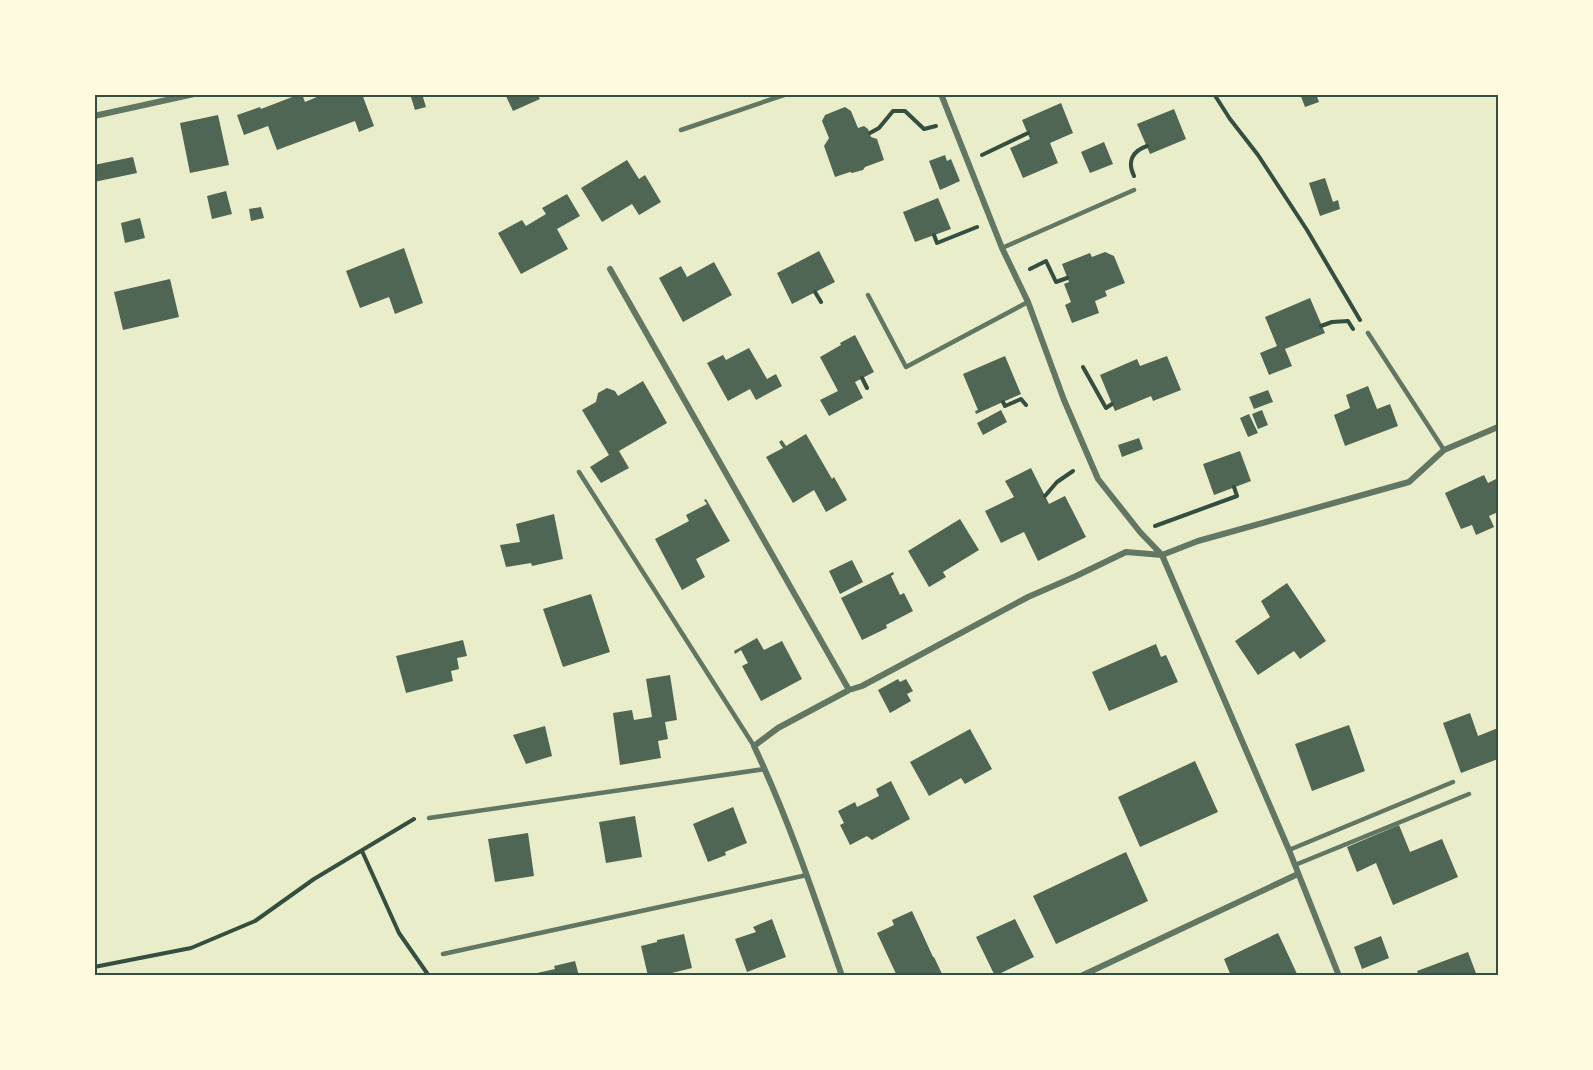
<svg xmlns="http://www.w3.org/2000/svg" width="1593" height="1070" font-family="Commissioner,sans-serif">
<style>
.building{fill:#4f6655}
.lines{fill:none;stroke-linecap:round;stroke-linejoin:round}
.path{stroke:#344e41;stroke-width:4}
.service{stroke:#617663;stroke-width:4.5}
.minor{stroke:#617663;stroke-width:6}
.neatline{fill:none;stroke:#344e41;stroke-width:2}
</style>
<rect width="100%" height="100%" fill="#e9edc9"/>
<path class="building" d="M 300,94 L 302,94 L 305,102 L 324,94 L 362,94 L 374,126 L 359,132 L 355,121 L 277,150 L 268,126 L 244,135 L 237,115 L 260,107 L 261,109 Z
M 410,94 L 422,94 L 426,107 L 415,110 Z
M 505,94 L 537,94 L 540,99 L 513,111 Z
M 1300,94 L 1316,94 L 1319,102 L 1305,107 Z
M 1061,103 L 1073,133 L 1050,143 L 1058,163 L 1023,178 L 1010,148 L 1030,139 L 1022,120 Z
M 845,107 L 851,111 L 858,128 L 864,126 L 868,129 L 871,137 L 877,139 L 884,160 L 865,167 L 863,170 L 852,173 L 850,172 L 835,177 L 824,146 L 829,138 L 822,121 L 825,115 Z
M 1174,109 L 1186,139 L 1150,154 L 1137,124 Z
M 218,115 L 229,165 L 190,173 L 180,123 Z
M 1104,142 L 1113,164 L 1090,173 L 1081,152 Z
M 945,155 L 947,161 L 951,159 L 960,181 L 940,190 L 929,161 Z
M 133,157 L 137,173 L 94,182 L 94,165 Z
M 627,160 L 639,179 L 645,175 L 661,202 L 639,215 L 632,204 L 602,222 L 581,188 Z
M 1325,178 L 1333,202 L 1338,200 L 1340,209 L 1320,216 L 1309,183 Z
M 226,191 L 232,214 L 212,219 L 207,196 Z
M 567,194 L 580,216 L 557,229 L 568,249 L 521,274 L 498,233 L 522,220 L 526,226 L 546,214 L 542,208 Z
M 938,198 L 951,229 L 915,242 L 903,212 Z
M 261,207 L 264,218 L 251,221 L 249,209 Z
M 140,218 L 145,238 L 125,243 L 121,223 Z
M 404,248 L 423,303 L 395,314 L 389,297 L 360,308 L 346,271 Z
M 819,251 L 835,282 L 792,304 L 777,273 Z
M 1105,252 L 1114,256 L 1125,283 L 1105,291 L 1107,296 L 1095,301 L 1099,313 L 1072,323 L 1065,305 L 1071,302 L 1064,284 L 1069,282 L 1062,264 L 1090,253 L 1092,257 Z
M 714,262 L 732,295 L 683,322 L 659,278 L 681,266 L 687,277 Z
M 170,279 L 179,317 L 123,330 L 114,292 Z
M 1310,298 L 1325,333 L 1285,349 L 1292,366 L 1269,375 L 1260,353 L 1277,346 L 1265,317 Z
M 855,335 L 874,372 L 855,382 L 863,398 L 829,416 L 820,400 L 838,391 L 820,357 L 841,345 L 840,343 Z
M 749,348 L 767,379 L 776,374 L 782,386 L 756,400 L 750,389 L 728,401 L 707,363 L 723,355 L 726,360 Z
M 1005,356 L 1021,394 L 976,414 L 975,411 L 978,410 L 963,374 Z
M 1167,356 L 1181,390 L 1153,401 L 1151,396 L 1115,411 L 1100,375 L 1137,359 L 1140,366 Z
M 643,381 L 667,423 L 619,451 L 629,468 L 601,483 L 590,467 L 609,455 L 582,410 L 596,402 L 598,393 L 607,388 L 615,391 L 618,396 Z
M 1368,386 L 1377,409 L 1390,404 L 1398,426 L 1345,446 L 1334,415 L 1350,408 L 1346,395 Z
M 1268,390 L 1273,402 L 1254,409 L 1249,397 Z
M 1001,410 L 1007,422 L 983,435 L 977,423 Z
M 1262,410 L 1268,425 L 1258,429 L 1252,414 Z
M 1249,414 L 1258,433 L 1248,437 L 1240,418 Z
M 806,434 L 832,479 L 834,477 L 847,500 L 826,512 L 814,490 L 793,503 L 766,457 L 783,448 L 779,442 L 782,440 L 786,446 Z
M 1139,438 L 1143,449 L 1122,457 L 1118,445 Z
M 1240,451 L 1251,481 L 1214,495 L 1203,464 Z
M 1031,468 L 1049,504 L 1065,496 L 1086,537 L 1038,561 L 1024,532 L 1001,543 L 985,511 L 1014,497 L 1005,481 Z
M 1484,475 L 1488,483 L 1496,479 L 1498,484 L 1498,512 L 1489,516 L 1494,527 L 1476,535 L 1472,525 L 1461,529 L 1445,493 Z
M 706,499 L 730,541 L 696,559 L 705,577 L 682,590 L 655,539 L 689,521 L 686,515 L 707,504 L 704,500 Z
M 554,514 L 563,559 L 532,566 L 531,563 L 506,567 L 500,545 L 520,542 L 516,524 Z
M 960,519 L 979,550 L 943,572 L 946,577 L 929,587 L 908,551 Z
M 852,560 L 863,582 L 840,594 L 829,571 Z
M 893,572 L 894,574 L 891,576 L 900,595 L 904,593 L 913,611 L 886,625 L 887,628 L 862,640 L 841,598 Z
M 1287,583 L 1326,641 L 1300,659 L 1294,651 L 1258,675 L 1235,641 L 1270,617 L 1261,601 Z
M 591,594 L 610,652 L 563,667 L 543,609 Z
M 757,638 L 764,650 L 782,641 L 802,679 L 761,701 L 742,666 L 748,663 L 741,650 L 735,654 L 734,651 Z
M 463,640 L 467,656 L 457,658 L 459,669 L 451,671 L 453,681 L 406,693 L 396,656 Z
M 1156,644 L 1161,657 L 1166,655 L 1178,682 L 1109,711 L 1092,672 Z
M 670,675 L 677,720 L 665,722 L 668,739 L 658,741 L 661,758 L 620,765 L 613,713 L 632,710 L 634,720 L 652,717 L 646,679 Z
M 898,679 L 900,682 L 906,679 L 913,691 L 907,694 L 911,701 L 890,713 L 878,690 Z
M 1470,713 L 1478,736 L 1498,728 L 1498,759 L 1461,773 L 1443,723 Z
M 1349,725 L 1365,771 L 1312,791 L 1295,744 Z
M 545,726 L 552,756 L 526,764 L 513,735 Z
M 970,729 L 992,769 L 965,784 L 961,778 L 929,796 L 910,762 Z
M 1195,761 L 1218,812 L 1140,847 L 1118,797 Z
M 891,781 L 910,819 L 872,840 L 867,836 L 850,845 L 840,825 L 844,823 L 838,811 L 855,802 L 857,807 L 879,796 L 876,789 Z
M 733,807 L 747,843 L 725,852 L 726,855 L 708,862 L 693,824 Z
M 635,816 L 642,857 L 606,863 L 599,822 Z
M 1399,825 L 1410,852 L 1442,839 L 1458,877 L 1393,905 L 1376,863 L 1357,872 L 1347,847 Z
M 528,833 L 534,876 L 495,882 L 488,839 Z
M 1126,852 L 1148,901 L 1056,944 L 1033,896 Z
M 912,911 L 933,957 L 934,957 L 943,976 L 897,976 L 877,933 L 894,925 L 892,920 Z
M 772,919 L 786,957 L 747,972 L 735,939 L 756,932 L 753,927 Z
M 1015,919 L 1034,957 L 995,976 L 976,937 Z
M 1278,933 L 1298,976 L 1231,976 L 1224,959 Z
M 684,934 L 692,968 L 660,976 L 648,976 L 641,946 L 657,942 L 657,940 Z
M 1381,936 L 1389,958 L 1362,969 L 1354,947 Z
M 1468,952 L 1477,976 L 1419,976 L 1417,971 Z
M 575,961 L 579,976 L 538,976 L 537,973 L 555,969 L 554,966 Z"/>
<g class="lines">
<path class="path" d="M 1214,94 L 1230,119 L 1258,155 L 1307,230 L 1360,320
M 870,133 L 879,128 L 893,111 L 905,111 L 924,129 L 936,126
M 982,155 L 1028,133
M 1134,176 C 1127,162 1132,151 1147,146
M 934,235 L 937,243 L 977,227
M 1030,269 L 1046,261 L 1056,282 L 1067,278
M 815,292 L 821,302
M 1321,326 L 1332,322 L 1348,321 L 1353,329
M 1083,367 L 1106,408 L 1112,404
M 862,378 L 867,388
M 1003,402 L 1005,406 L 1021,399 L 1026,405
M 1045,496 L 1057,482 L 1073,471
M 1155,526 L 1237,496 L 1234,487
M 362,851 L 399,933 L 429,976
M 94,967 L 191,948 L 255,921 L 314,879 L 414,819"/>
<path class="service" d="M 681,130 L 787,94
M 1002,248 L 1134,190
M 868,295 L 906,367 L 1028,302
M 1368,333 L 1444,450
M 579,472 L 754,746
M 429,818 L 765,769
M 1289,850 L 1453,782
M 1295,865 L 1469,794
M 443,954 L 807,875"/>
<path class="minor" d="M 941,94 L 1002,248 L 1028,302 L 1064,400 L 1098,479 L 1140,532 L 1162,555 L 1289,850 L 1339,976
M 94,116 L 194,94
M 610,269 L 849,690
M 842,976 C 815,898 789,820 754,746 L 778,728 L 849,690 L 862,686 L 1028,597 L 1074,577 L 1126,552 L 1162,555 L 1198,541 L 1409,482 L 1444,450 L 1498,427
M 1081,976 L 1298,874"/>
</g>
<rect width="1593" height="1070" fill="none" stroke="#fefae0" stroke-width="192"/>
<rect x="96" y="96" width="1401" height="878" class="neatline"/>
</svg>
